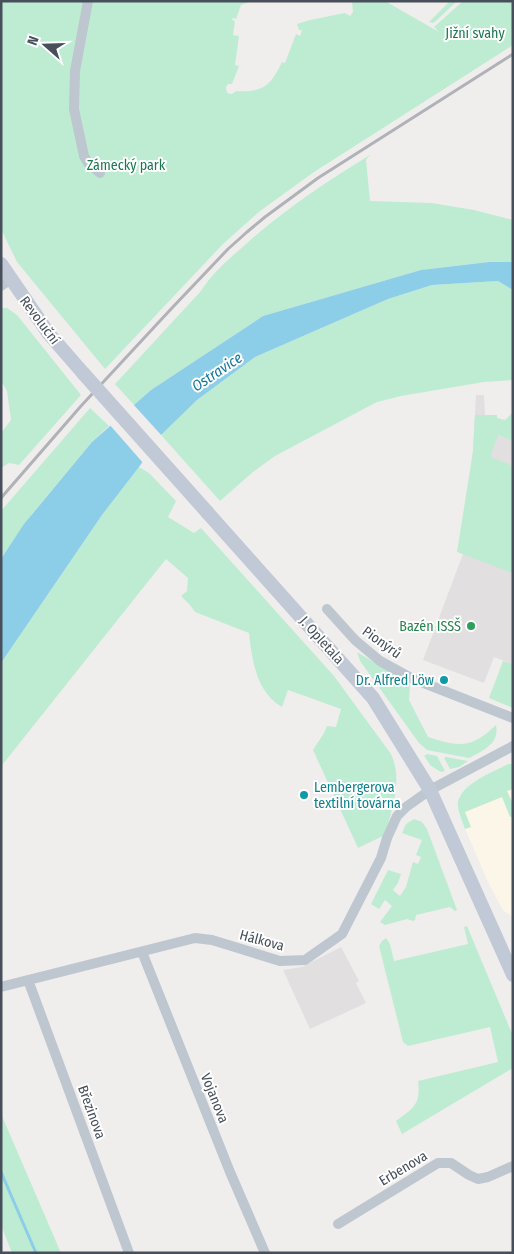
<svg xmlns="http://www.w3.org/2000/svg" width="514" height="1254" font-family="'Fira Sans Condensed',sans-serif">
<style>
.commercial{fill:#fbf6e7}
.education{fill:#e1dfdf}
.green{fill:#bdecd3}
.water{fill:#8ccde8}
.pier{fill:#f0eeed}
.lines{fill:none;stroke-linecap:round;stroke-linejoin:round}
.stream{stroke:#8ccde8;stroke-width:3}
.minor{stroke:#bec7cf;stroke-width:10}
.secondary{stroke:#c1c9d6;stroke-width:14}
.rail{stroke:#b0b2b8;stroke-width:3}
.secondary-bridge{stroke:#c1c9d6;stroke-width:14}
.leisure-dot{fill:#2e9e5b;stroke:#fff;stroke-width:2}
.culture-dot{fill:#0f9aa8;stroke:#fff;stroke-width:2}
.labels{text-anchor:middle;stroke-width:4;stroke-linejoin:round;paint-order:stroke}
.park-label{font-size:14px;fill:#1b7850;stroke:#fff}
.street-label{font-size:14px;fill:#464f5a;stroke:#fff}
.leisure-label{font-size:14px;fill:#27864d;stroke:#fff;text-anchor:end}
.culture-label{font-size:14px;fill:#0d838f;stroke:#fff;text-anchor:end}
.water-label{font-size:15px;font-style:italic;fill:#1278a1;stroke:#fff}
</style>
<rect width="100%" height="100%" fill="#f0eeed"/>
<path class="commercial" d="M 508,764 L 513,764 L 513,917 L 503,910 L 487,880 L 459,814 L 458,803 L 460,795 L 465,789 Z"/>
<path class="education" d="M 476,395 L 484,395 L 485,415 L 497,415 L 495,434 L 513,441 L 513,664 L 494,657 L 484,683 L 423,660 L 463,554 L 473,451 Z
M 341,947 L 359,981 L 356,983 L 366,1003 L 310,1029 L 283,970 L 302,967 Z"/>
<path class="green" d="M 1,1 L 252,1 L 241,5 L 236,19 L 233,18 L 232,19 L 235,22 L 233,35 L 239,36 L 235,65 L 239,66 L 232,84 L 228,84 L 226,87 L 227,93 L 232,94 L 236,91 C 263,93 271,85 282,62 L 285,63 L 296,34 L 300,36 L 302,30 L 299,30 L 297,24 L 310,20 L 345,13 L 350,16 L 353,12 L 352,1 L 385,1 L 439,32 L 434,27 L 463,1 L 513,1 L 513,45 L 314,172 L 260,211 L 223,244 L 105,369 L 17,262 L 1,229 Z
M 450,1 L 457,1 L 436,21 L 433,23 L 429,22 Z
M 370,155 L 366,160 L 370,201 L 432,203 L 474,210 L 513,220 L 513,262 L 489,262 L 421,270 L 263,316 L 151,390 L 134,405 L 115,384 L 201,291 C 212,273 230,258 246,244 C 284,210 326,182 370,155 Z
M 498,281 L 513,290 L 513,380 L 484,382 L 401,396 L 377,402 L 275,456 L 253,472 L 220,501 L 161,435 L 197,400 L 255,357 L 388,299 L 432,285 Z
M 1,308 L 7,308 L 17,315 L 81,395 L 19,465 L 9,463 L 1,468 L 1,433 L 11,420 L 7,391 L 1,381 Z
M 90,408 L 109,426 L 92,442 L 32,514 L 1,559 L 1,511 Z
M 511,414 L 513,414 L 513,441 L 498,435 L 490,457 L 513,466 L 513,573 L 457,552 L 473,451 L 475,415 L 497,415 L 497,418 L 505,420 Z
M 139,467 L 149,473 L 176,501 L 168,517 L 194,533 L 201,528 L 334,676 L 391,754 C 403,780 392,809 385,835 L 358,848 L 313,750 L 324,733 L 327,726 L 336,727 L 341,709 L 288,690 L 282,707 C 256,692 252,660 249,633 L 195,612 L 190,605 L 181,596 L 187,591 L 188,578 L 166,559 L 3,764 L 1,771 L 1,663 L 102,515 Z
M 357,652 L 410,684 L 409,700 L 428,737 C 458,746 470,750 496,725 C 500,744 482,751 469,758 L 427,750 L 419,743 L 360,661 Z
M 503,661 L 513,664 L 513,708 L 489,698 Z
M 427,754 L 437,756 L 445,771 L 441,772 L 431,766 L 424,756 Z
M 446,757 L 468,761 L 459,767 L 450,769 L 444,758 Z
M 508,764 L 513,764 L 513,789 L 507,791 L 513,804 L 513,816 L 510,817 L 502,797 L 465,812 L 471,827 L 465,829 C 462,820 457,811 458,802 C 461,784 493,772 508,764 Z
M 414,819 L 422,822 L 427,829 L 457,910 L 455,911 L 450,907 L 416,915 L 415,920 L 413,921 L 407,919 L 385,925 L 380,922 L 392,906 L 385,900 L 379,909 L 371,904 L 388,870 L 401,874 L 398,883 L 393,890 L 400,896 L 406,887 L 413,862 L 418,864 L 421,857 L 416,855 L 422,840 L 402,833 L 406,824 Z
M 467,926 L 513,1036 L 513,1068 L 402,1134 L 396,1121 C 414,1108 421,1104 418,1081 L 498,1062 L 490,1027 L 408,1046 L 403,1042 L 379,946 L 382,941 L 386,938 L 390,944 L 394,961 L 468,944 L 464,927 Z
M 1,1112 L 2,1116 L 61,1253 L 12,1253 L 1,1225 Z"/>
<path class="water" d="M 489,262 L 513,262 L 513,290 L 498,281 L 432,285 L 388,299 L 255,357 L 197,400 L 161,435 L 139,467 L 102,515 L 1,663 L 1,559 L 24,524 L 92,442 L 151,390 L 263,316 L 421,270 Z"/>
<path class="pier" d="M 132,403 L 163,437 L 144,464 L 109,424 Z"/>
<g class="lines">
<path class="stream" d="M 1,1172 L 36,1253"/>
<path class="minor" d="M 88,1 L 75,71 L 74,109 L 84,156 L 88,163 L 100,173
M 1,286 L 11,279
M 327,609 L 355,640 L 380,661 L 411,678 L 513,718
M 142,952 L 230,1172 L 265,1253
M 28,980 L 129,1253
M 1,987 L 195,938 L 212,940 L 280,961 L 305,960 L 342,934 L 381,858 L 387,838 L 397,816 L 406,807 L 430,790 L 513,746
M 338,1224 L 438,1163 L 451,1163 L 469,1175 L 478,1179 L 488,1177 L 513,1166"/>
<path class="secondary" d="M 1,264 L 49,334 L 83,373
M 207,512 L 373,698 L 430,790 L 513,975"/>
<path class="rail" d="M 1,498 L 81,406 L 171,309 L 228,249 L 247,232 L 265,217 L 318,178 L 513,54"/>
<path class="secondary-bridge" d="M 83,373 L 207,512"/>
</g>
<circle class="leisure-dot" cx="471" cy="626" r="5"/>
<g class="culture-dot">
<circle cx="444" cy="680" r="5"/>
<circle cx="304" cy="795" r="5"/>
</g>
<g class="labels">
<g class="park-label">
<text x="475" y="38">Jižní svahy</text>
<text x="126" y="170">Zámecký park</text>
</g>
<g class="street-label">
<text transform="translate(40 320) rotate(53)" y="5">Revoluční</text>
<text transform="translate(322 640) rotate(48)" y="5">J. Opletala</text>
<text transform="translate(382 642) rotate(36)" y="5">Pionýrů</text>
<text transform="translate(262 940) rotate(15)" y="5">Hálkova</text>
<text transform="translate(215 1098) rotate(68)" y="5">Vojanova</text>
<text transform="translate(92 1112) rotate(70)" y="5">Březinova</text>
<text transform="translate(403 1168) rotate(-31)" y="5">Erbenova</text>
</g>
<g class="leisure-label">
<text x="461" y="631">Bazén ISSŠ</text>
</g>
<g class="culture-label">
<text x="434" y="685">Dr. Alfred Löw</text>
<text x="314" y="792" text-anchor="start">Lembergerova<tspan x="314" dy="16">textilní továrna</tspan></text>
</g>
<g class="water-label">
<text transform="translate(217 372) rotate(-34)" y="5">Ostravice</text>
</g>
</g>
<rect width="514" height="1254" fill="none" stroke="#464f5a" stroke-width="5"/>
<g transform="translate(45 45) rotate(290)" stroke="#ffffff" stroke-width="4" paint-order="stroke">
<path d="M0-4L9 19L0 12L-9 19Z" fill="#464f5a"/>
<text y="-8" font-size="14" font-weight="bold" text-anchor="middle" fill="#464f5a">N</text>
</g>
</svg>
